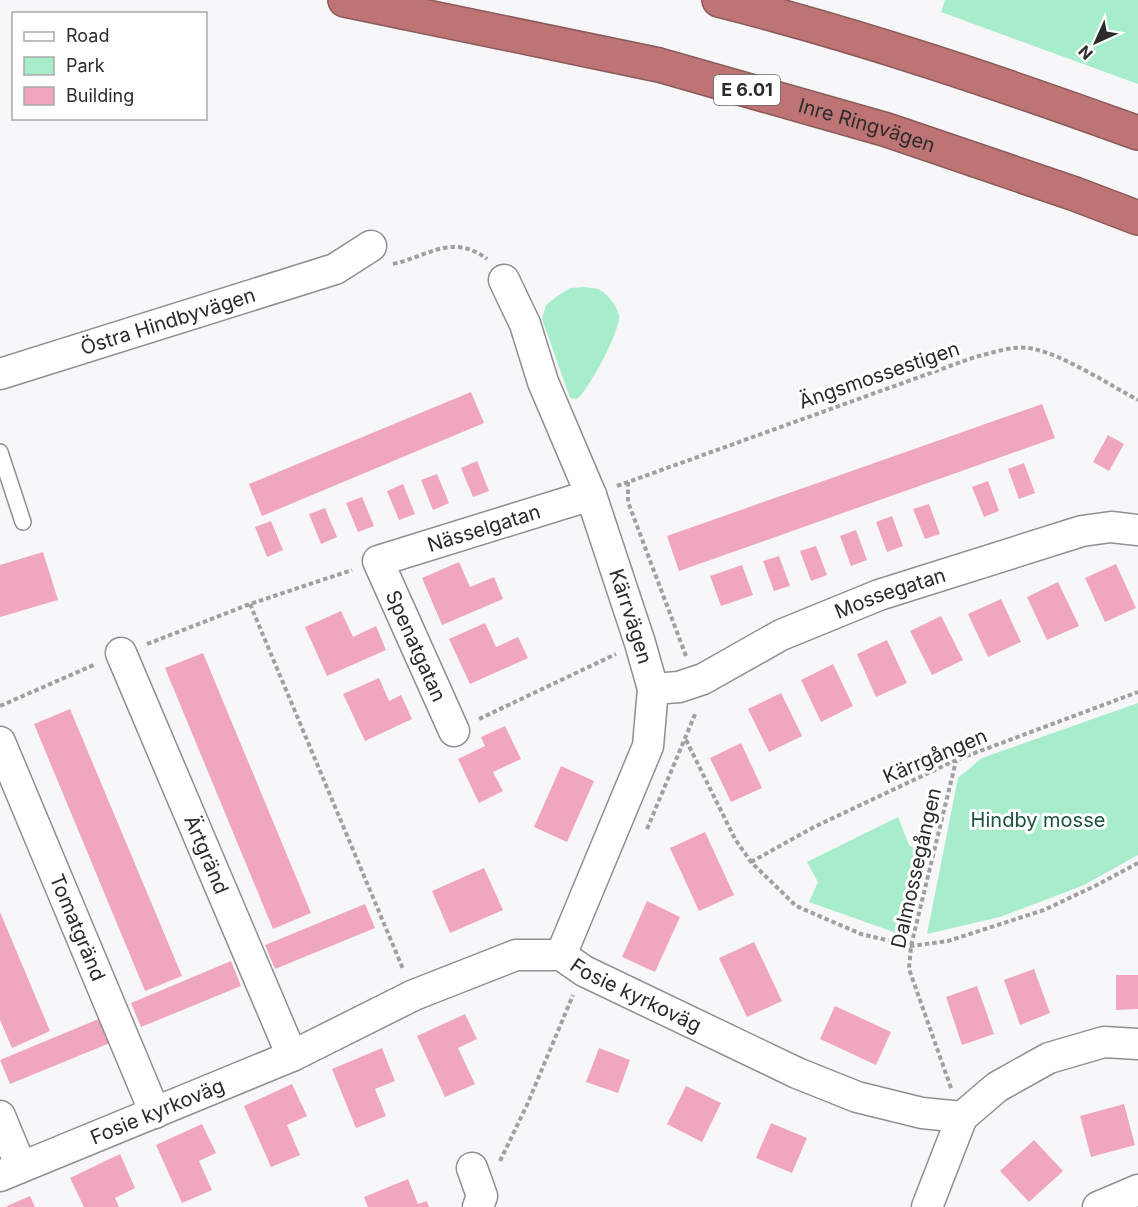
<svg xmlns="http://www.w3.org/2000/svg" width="1138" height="1207" font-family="Inter,sans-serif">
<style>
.green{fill:#a8edcb}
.building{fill:#f0a6be}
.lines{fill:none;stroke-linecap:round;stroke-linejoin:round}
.service-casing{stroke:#8f8f91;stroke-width:18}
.minor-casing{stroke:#8f8f91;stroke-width:33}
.motorway-casing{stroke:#8b5a5b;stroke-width:36}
.path{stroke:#a0a0a1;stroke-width:4;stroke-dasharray:4.5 3;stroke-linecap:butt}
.service{stroke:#fff;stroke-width:15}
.minor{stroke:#fff;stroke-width:30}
.motorway{stroke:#be7474;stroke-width:33}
.labels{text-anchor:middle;stroke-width:6;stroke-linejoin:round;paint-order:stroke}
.shield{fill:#fff;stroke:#6b6b6b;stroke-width:1.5}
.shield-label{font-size:18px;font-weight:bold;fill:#2b2b2c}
.street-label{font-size:20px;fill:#2b2b2c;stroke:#fff}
.park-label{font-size:20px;fill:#19543c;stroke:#fff}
</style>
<rect width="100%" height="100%" fill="#f7f7f9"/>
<path class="green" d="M 945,0 L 1138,0 L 1138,84 L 941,12 Z
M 584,287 C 589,288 595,288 598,289 C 606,292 618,307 619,315 C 621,330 589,390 577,399 L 570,398 L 542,319 L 546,305 L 556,297 L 570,288 Z
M 1138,703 L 1138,855 L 1082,886 L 1000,917 L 927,934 L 958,778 L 982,758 Z
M 898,817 L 909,845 L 924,854 L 908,930 L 902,935 L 809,902 L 818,882 L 807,862 Z"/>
<path class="building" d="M 471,392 L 484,423 L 262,516 L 249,484 Z
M 1042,404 L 1055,438 L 679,571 L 667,536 Z
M 1108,435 L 1124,444 L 1109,471 L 1093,462 Z
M 477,461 L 489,491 L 473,497 L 461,468 Z
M 1024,463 L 1035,493 L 1019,499 L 1008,469 Z
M 437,474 L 449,503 L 433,510 L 421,480 Z
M 988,481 L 999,511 L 984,517 L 972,487 Z
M 403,484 L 415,514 L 399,520 L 387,491 Z
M 362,497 L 374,526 L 358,532 L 346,503 Z
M 929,504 L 940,534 L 925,539 L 913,509 Z
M 325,508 L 337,537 L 321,544 L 309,514 Z
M 892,516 L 903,546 L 887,552 L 876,522 Z
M 271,521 L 283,550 L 267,557 L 255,527 Z
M 856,530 L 867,560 L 851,566 L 840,536 Z
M 816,546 L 827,575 L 811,581 L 800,551 Z
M 43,552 L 58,600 L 0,617 L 0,565 Z
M 779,556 L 790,586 L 774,591 L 763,561 Z
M 459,562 L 470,587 L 494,577 L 503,599 L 442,625 L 422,578 Z
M 1116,564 L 1136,608 L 1105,622 L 1085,578 Z
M 742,565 L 753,595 L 721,606 L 710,576 Z
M 1058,582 L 1079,626 L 1047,640 L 1027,597 Z
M 1001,599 L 1021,642 L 988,657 L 968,614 Z
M 341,611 L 353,637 L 376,626 L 386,650 L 327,676 L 305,627 Z
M 941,616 L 963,660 L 932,675 L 910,631 Z
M 485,623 L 496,647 L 518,637 L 528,658 L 470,684 L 449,639 Z
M 887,640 L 907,683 L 876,697 L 857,654 Z
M 203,653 L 311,913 L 273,929 L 165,668 Z
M 833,664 L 853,706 L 821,722 L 801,680 Z
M 379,678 L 389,701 L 401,695 L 412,719 L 365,741 L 343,694 Z
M 781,693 L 802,736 L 769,752 L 748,709 Z
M 70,709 L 182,976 L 145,991 L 34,724 Z
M 505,726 L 521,759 L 493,772 L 503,791 L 479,803 L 458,759 L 485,746 L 481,737 Z
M 741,743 L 762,788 L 731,802 L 710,758 Z
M 561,766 L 594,781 L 567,842 L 534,827 Z
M 705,832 L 734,895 L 699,911 L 670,848 Z
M 484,868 L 503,910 L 450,933 L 432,891 Z
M 647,901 L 680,917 L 655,972 L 622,957 Z
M 365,904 L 375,928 L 275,969 L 265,945 Z
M 0,912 L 50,1031 L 12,1048 L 0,1020 Z
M 754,942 L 782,1001 L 747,1017 L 719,958 Z
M 231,961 L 241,986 L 141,1027 L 131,1003 Z
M 1034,969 L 1050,1013 L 1020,1025 L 1004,980 Z
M 1116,975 L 1138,975 L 1138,1009 L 1116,1010 Z
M 977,986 L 994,1034 L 962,1045 L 946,997 Z
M 835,1006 L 891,1032 L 876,1065 L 820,1039 Z
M 465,1014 L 477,1039 L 458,1048 L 475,1084 L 445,1097 L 417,1036 Z
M 101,1018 L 110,1043 L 10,1084 L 0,1060 Z
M 382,1048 L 395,1081 L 375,1089 L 386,1116 L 356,1128 L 332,1069 Z
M 599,1048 L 630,1060 L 618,1093 L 586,1082 Z
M 292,1084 L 307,1116 L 287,1125 L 300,1155 L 271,1167 L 244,1106 Z
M 686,1086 L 721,1103 L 702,1142 L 667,1124 Z
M 1124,1104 L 1135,1145 L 1091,1157 L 1080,1116 Z
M 771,1123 L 807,1138 L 792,1173 L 756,1158 Z
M 202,1124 L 216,1153 L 199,1161 L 212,1190 L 182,1203 L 156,1145 Z
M 1034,1140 L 1063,1171 L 1029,1202 L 1000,1171 Z
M 120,1154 L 135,1188 L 115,1198 L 119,1207 L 84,1207 L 70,1178 Z
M 408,1179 L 418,1204 L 427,1201 L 429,1207 L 368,1207 L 364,1197 Z
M 30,1196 L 35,1207 L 5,1207 L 16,1202 Z"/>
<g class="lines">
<g class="service-casing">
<path id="service" d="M 0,452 L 23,522"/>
</g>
<g class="minor-casing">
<g id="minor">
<path id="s1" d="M 504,280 L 525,324 L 543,382 L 591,495 L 640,643 L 653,689 L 648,746 L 561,955"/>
<path id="s2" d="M 0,374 L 335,269 L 371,246"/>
<path id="s3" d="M 121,653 L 292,1056"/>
<path id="s4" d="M 653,689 L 679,687 L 703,679 L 781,635 L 879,595 L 1082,531 L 1111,527 L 1138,530"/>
<path id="s5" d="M 454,731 L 378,561 L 591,495"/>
<path id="s6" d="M 0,742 L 155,1113"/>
<path d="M 0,1116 L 21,1167"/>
<path d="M 472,1168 L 482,1196 L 478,1207"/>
<path id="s7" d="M 0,1176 L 292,1056 L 414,995 L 516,955 L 561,955 L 584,971 L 797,1073 L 857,1097 L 922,1113 L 962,1117 L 997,1087 L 1049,1058 L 1104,1042 L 1138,1044"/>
<path d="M 927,1207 L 962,1117"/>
<path d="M 1098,1207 L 1138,1190"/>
</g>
</g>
<g class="motorway-casing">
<g id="motorway">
<path id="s8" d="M 345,0 L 659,65 L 887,130 L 1075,194 L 1138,218"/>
<path d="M 719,0 C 861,36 1000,83 1138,133"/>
</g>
</g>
<path class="path" d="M 393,264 C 428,256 453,233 487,259
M 628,482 L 628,502 L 686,656
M 617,486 L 975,357 C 993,353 1015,344 1034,349 C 1063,355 1110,385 1138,400
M 250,604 L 403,969
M 147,644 L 250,604 L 352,570
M 0,706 L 96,664
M 479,719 L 616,654
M 686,740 L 735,839 L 751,862 L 796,906 L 861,934 L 911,946 L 948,941 L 1044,910 L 1097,885 L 1138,863
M 647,829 L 696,712
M 751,862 L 814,827 L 956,760 L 1138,692
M 951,1088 L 909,969 L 911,946 L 956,761
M 500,1161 L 527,1105 L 573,995"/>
<use href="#service" class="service"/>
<use href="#minor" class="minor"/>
<use href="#motorway" class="motorway"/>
</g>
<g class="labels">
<rect class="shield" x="714" y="75" width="66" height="30" rx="4.5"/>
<g class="shield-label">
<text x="747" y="96">E 6.01</text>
</g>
<g class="street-label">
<text dy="7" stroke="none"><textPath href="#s8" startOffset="537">Inre Ringvägen</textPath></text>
<text dy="7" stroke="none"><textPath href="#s2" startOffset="176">Östra Hindbyvägen</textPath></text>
<text transform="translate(879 375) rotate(-19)" y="7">Ängsmossestigen</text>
<text dy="7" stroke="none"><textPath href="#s5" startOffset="297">Nässelgatan</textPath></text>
<text dy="7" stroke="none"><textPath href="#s4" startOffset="258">Mossegatan</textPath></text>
<text dy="7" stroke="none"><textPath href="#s1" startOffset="360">Kärrvägen</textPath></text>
<text transform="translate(416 646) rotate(66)" y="7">Spenatgatan</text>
<text transform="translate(935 756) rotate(-23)" y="7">Kärrgången</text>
<text dy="7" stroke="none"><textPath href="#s3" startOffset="219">Ärtgränd</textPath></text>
<text transform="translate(916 868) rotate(-77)" y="7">Dalmossegången</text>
<text dy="7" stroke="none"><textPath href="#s6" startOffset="201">Tomatgränd</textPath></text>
<text dy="7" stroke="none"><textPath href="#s7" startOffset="692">Fosie kyrkoväg</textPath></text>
<text dy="7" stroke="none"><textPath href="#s7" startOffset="170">Fosie kyrkoväg</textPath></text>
</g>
<g class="park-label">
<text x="1038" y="827">Hindby mosse</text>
</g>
</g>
<rect x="12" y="12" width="195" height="108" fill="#ffffff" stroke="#aaaaab" stroke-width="1.5"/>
<rect x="24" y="32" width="30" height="9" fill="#ffffff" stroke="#aaaaab" stroke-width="1.5"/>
<text x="66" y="42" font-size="18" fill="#2b2b2c">Road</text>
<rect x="24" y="57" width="30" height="18" fill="#a8edcb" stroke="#aaaaab" stroke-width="1.5"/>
<text x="66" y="72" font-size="18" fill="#2b2b2c">Park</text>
<rect x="24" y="87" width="30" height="18" fill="#f0a6be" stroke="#aaaaab" stroke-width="1.5"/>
<text x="66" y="102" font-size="18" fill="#2b2b2c">Building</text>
<g transform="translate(1096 42) rotate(225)" stroke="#ffffff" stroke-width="4.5" paint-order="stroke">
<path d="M0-4.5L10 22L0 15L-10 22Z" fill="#2b2b2c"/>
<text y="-9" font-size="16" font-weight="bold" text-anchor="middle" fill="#2b2b2c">N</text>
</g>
</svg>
